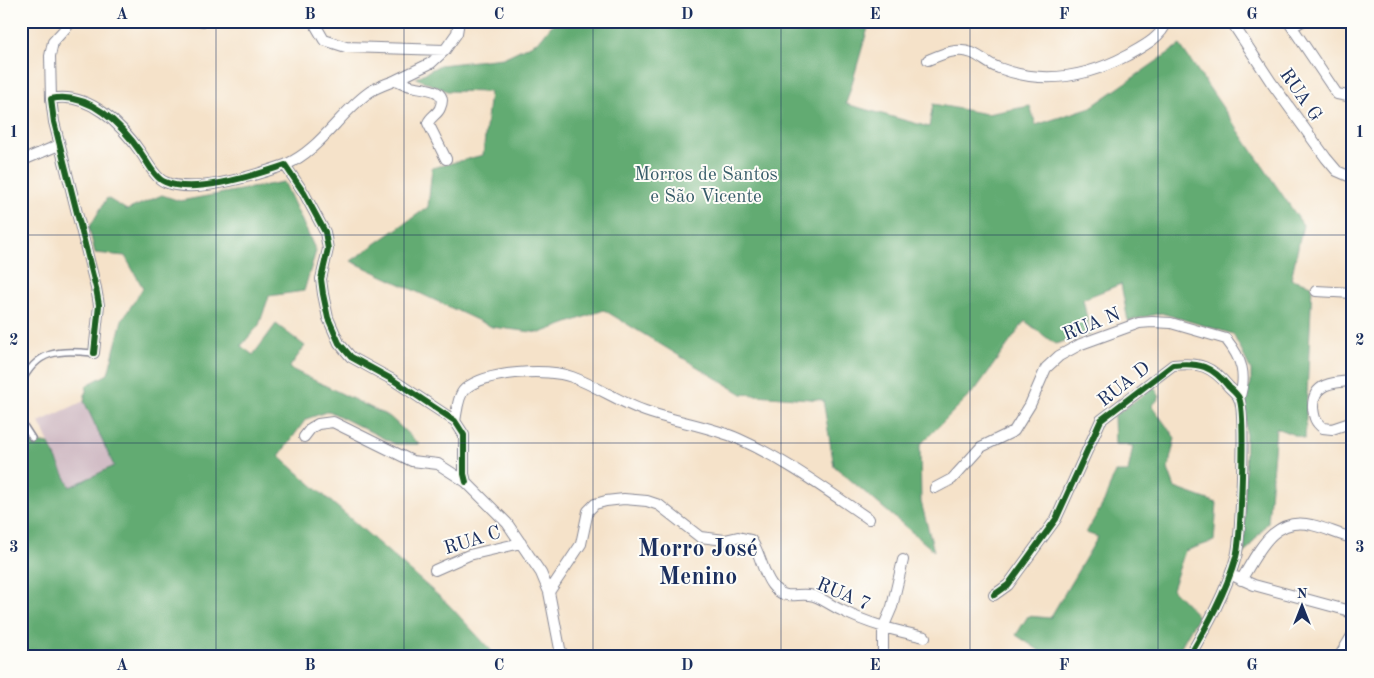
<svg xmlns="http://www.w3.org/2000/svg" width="1374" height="678" font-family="'Old Standard TT',serif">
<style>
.industrial{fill:#d2bdc6}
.forest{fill:#62ab72;stroke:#3e6d68}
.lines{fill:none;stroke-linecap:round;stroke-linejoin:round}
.service-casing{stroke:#888894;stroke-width:8}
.minor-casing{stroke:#888894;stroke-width:12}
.service{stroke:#fff;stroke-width:5}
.minor{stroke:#fff;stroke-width:10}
.cycleway-casing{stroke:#fdfcf7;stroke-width:9}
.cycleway{stroke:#1b5e20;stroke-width:6}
.grid{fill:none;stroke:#1b2f5e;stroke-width:1;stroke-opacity:0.55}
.labels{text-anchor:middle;stroke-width:4;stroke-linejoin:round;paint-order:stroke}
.street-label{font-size:19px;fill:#1b2f5e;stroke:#fdfcf7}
.park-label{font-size:19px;fill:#375c6a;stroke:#fdfcf7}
.district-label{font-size:24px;font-weight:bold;fill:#1b2f5e;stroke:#fdfcf7}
.neatline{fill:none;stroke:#1b2f5e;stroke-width:2}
.grid-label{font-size:16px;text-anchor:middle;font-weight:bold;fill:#1b2f5e}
</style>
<rect width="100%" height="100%" fill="#fdfcf7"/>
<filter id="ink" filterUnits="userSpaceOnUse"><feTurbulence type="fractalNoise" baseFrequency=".02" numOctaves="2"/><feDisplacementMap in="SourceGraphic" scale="10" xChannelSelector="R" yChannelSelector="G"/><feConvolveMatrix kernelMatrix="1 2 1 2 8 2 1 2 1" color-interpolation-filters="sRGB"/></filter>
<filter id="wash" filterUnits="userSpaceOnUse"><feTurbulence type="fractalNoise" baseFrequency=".0096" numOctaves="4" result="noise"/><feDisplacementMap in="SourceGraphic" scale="20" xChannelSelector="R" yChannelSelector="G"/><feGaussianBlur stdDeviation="1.12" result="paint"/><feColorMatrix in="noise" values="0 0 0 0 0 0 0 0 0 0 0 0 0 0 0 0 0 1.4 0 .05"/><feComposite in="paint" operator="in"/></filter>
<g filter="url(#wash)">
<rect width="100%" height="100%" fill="#f5e2c9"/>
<path class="industrial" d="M 84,401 L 115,465 L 70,487 L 39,422 Z"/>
<path class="forest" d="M 555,21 L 870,21 L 846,104 L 929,127 L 933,104 L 987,114 L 1030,106 L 1036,125 L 1091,107 L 1180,45 L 1303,225 L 1291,279 L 1312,285 L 1305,439 L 1276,428 L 1268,522 L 1244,554 L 1246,426 L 1245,398 L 1251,383 L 1251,370 L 1233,334 L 1161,313 L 1128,321 L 1121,284 L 1083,299 L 1090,334 L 1055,344 L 1025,321 L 976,389 L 920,445 L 921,502 L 934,551 L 834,466 L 823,400 L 742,394 L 604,310 L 540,333 L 492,327 L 351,261 L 428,207 L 432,168 L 483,155 L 490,92 L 447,91 L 416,78 L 440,65 L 503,58 L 539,41 Z
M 284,182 L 316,251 L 304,291 L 269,296 L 259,325 L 241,346 L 253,355 L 276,324 L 305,346 L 289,368 L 390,417 L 419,444 L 395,444 L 329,411 L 306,419 L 279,456 L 449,605 L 497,657 L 21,657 L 21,435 L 25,440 L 49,444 L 70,487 L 114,466 L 84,401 L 87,385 L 108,374 L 122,320 L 143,288 L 125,256 L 95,253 L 89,228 L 107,198 L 127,210 L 162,195 L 180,201 Z
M 1154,387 L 1160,397 L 1152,406 L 1175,438 L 1168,469 L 1175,488 L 1217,503 L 1214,541 L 1185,551 L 1172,589 L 1198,616 L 1175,657 L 1046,657 L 1046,655 L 1016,635 L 1028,616 L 1050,618 L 1098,537 L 1086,533 L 1104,502 L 1115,472 L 1128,472 L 1133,446 L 1115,444 L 1114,416 Z"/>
</g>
<g filter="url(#ink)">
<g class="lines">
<g class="service-casing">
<path id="service" d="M 21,384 C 37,349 59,350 94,353
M 21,421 L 32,438"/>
</g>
<g class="minor-casing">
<path id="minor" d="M 202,21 L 218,21
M 313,21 L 324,40 L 346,47 L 445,50 L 457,33 L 459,21
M 1231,21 L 1271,82 L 1326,158 L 1337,171 L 1353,178
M 1288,21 L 1337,94 L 1353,97
M 1292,27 L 1302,21
M 928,60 C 942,54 957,47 972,53 C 982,57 989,65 999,68 C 1043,85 1087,77 1128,55 C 1142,47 1161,38 1167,21
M 396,80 L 431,63 L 445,50
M 51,99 L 50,56 L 53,42 L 72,21
M 21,161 L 59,145
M 285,165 C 320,150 338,115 368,93 C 376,87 387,84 396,80 C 401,82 406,85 411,86 C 423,89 449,88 440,108 C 438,114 431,116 428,123 L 446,159
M 1316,291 L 1353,293
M 94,353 L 99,305 L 96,288 L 54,122 L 51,99 C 89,91 122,125 141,153 C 148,163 155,178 165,182 C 194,195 256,175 285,165 L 304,193 L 325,232 L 328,249 L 321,279 L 323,294 L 328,318 L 339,343 L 351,357 L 393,380 L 455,421 L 464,435 L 464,474 L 466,482
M 1353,381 C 1333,382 1312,383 1313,408 C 1314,417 1315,422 1323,428 L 1332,429 L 1353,422
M 455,421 C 457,411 458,395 465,389 C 486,371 548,368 572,377 C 597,386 619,402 645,411 C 676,422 709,426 739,439 C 786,460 826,490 869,519
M 304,437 L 311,428 L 318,424 L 333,422 L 412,461 L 438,464 L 466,482 L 507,523 L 541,573 L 549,592 L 560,649 L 564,657
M 935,488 L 952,479 L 981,447 L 1014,431 L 1030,405 L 1046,368 L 1059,356 L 1081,344 L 1139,323 L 1152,322 L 1171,323 L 1226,339 C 1242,359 1247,375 1239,399
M 435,570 L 469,555 L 521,543
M 1236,577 L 1254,585 L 1346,610 L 1353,615
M 1241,580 C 1258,553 1273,515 1312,525 C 1326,528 1339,535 1353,538
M 549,592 L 581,544 L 588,511 L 595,504 L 606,501 L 624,499 L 647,501 L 659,505 L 700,537 L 725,540 L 738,537 L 751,540 C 761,554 762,572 772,585 C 786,603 797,591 814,596 C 823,599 832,606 841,610 C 868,624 896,631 925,637
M 994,595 L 1008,585 L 1056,519 L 1101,420 L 1173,365 C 1199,362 1212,366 1229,387 C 1232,390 1237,394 1239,398 C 1246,412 1241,539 1236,557 C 1226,592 1207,626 1189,657
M 883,657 L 883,628 L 892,607 L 903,560
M 1339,657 L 1353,634"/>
</g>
<use href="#service" class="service"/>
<use href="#minor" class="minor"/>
<g class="cycleway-casing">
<path id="cycleway" d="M 94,353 L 99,305 L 96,288 L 54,122 L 51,99 C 89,91 122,125 141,153 C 148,163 155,178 165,182 C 194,195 256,175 285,165 L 304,193 L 325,232 L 328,249 L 321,279 L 323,294 L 328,318 L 339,343 L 351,357 L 393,380 L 455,421 L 464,435 L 464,474 L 466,482
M 994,595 L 1008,585 L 1056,519 L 1101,420 L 1173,365 C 1199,362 1212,366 1229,387 C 1232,390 1237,394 1239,398 C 1246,412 1241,539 1236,557 C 1226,592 1207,626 1189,657"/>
</g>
<use href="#cycleway" class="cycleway"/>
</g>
</g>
<path class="grid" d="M 216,21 L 216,657M 404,21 L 404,657M 593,21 L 593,657M 781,21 L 781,657M 970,21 L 970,657M 1158,21 L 1158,657M 21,235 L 1353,235M 21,443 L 1353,443"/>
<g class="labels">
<g class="street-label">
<text transform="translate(1302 94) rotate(55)" y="7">RUA G</text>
<text transform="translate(1091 323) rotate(-22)" y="7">RUA N</text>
<text transform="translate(1123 383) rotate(-38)" y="7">RUA D</text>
<text transform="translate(472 539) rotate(-17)" y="7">RUA C</text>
<text transform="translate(844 593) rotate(23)" y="7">RUA 7</text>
</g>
<g class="park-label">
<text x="706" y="180">Morros de Santos<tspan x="706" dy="22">e São Vicente</tspan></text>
</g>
<g class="district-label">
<text x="698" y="556">Morro José<tspan x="698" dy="28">Menino</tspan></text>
</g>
</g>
<rect width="1374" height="678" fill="none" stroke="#fdfcf7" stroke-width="55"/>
<g transform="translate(1302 606)" stroke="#fdfcf7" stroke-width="4" paint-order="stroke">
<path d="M0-4L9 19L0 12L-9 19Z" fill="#1b2f5e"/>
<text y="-8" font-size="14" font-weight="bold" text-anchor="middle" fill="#1b2f5e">N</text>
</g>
<rect x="28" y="28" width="1318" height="622" class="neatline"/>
<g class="grid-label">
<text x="122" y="19">A</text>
<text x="310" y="19">B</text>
<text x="499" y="19">C</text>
<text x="687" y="19">D</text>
<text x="875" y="19">E</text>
<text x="1064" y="19">F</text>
<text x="1252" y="19">G</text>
<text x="14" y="137">1</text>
<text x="1360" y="137">1</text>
<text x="14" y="345">2</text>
<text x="1360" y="345">2</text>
<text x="14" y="552">3</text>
<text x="1360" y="552">3</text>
<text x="122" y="670">A</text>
<text x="310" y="670">B</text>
<text x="499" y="670">C</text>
<text x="687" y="670">D</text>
<text x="875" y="670">E</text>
<text x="1064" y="670">F</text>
<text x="1252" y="670">G</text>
</g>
</svg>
